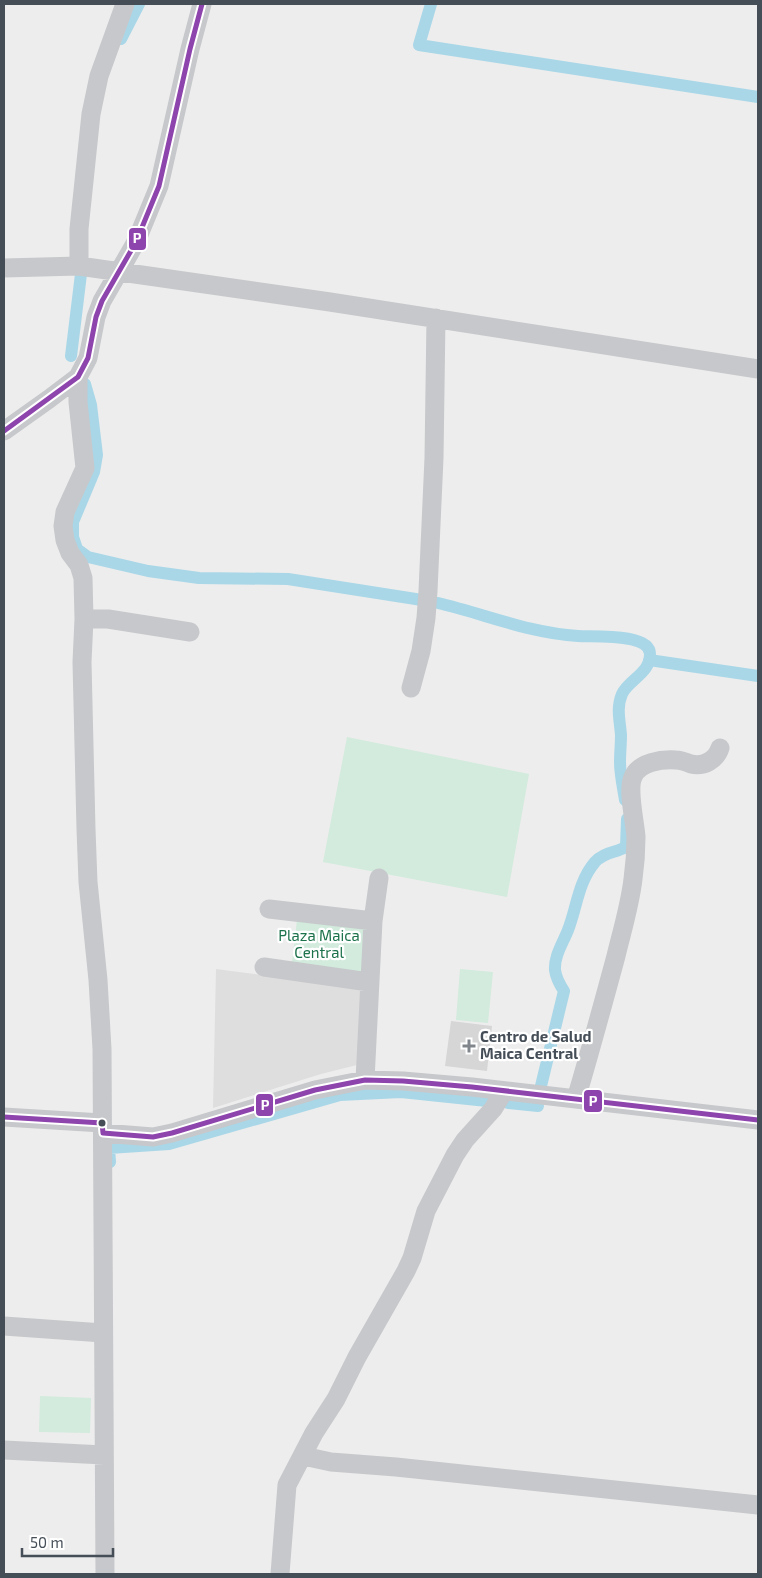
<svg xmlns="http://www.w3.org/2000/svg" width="762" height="1578" font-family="'Exo 2',sans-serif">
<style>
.education{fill:#dfdede}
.green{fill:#d2ebdd}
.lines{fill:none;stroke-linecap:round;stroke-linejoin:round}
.canal{stroke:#a9d7e7;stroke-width:12}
.building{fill:#d6d6d7}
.minor{stroke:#c7c8cb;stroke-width:19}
.bus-1-casing{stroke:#fff;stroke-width:9}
.bus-1{stroke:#8e44ad;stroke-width:5}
.poi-dot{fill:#80868c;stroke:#fff;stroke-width:2}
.bus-dot{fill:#454e57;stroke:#fff;stroke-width:2}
.labels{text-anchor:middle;stroke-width:4.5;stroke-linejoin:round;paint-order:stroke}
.park-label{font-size:15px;fill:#1c724b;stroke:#fff}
.poi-label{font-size:15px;font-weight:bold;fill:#454e57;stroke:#fff;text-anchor:start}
.line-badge{stroke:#fff;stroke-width:2}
.badge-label{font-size:14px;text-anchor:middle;font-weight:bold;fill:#fff}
</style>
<rect width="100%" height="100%" fill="#ededed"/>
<path class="education" d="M 216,969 L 364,988 L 361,1064 L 321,1074 L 213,1108 Z"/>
<path class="green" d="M 347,737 L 529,774 L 507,897 L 323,862 Z
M 297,920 L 366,927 L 364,973 L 292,962 Z
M 460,969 L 493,972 L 488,1023 L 456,1020 Z
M 40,1396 L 91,1398 L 90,1433 L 39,1432 Z"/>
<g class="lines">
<path class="canal" d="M 431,4 L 419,45 L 758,97
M 121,39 L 139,4
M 71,356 L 81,274
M 85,384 L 91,405 L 97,455 L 94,472 L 73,522 L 73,537 L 77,549 L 88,557 L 148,571 L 199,578 L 288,579 L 422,600
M 438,603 C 485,614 529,633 578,636 C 594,637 650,633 650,654 C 650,674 629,679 622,694 C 616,708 620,721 621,735 C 621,744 620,753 620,762 C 620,775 623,787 625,800
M 649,660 L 758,676
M 541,1086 L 564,991 C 560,985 556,978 555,970 C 554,956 563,943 568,930 C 577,907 578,882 595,862 C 604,852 615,853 626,847 L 627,819
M 508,1103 L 538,1106
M 110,1162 L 109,1148 L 169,1144 L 340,1095 L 401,1092 L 487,1101"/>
</g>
<path class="building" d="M 451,1021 L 492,1026 L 487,1071 L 445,1066 Z"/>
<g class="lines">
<path class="minor" d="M 79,266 L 79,229 L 91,114 L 99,76 L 125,4
M 4,268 L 79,266 L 330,302 L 758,369
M 78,377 L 78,402 L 85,468 L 65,512 L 63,526 L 65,540 L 70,553 L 79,565 L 83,578 L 84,619 L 82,662 L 86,829 L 88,882 L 98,980 L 102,1049 L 105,1574
M 4,431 L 49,399 L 78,377 L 88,358 L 96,317 L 102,301 L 136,242 L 159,186 L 190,49 L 202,4
M 84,619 L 108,619 L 190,632
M 411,688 L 421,651 L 426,618 L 428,591 L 434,458 L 436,318
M 269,909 L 373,921
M 264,967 L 369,982
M 365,1080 L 373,921 L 379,878
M 576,1099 C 590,1052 603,1004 616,956 C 622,931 630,905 633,879 C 635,865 636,851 636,837 C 635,822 627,789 633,777 C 639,762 662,759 676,760 C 681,760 686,762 691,764 C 704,767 716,760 720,748
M 4,1117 L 102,1123
M 103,1133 L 153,1137 L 172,1133 L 315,1090 L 365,1080 L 403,1081 L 472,1087 L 758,1120
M 4,1326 L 103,1333
M 4,1450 L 104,1455
M 305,1452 L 308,1457 L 331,1462 L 396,1467 L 758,1505
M 280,1574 L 287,1485 L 314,1433 L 336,1399 L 357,1357 L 406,1271 L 412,1258 L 426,1211 L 455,1155 L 465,1140 L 493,1109 L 504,1091"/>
<g class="bus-1-casing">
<path id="bus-1" d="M 4,431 L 78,377 L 88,358 L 96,317 L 102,301 L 136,242 L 159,186 L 190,49 L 202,4
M 4,1117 L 102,1123 L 103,1133
M 103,1133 L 153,1137 L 172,1133 L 315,1090 L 365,1080 L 403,1081 L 472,1087 L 758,1120"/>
</g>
<use href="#bus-1" class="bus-1"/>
</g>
<path class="poi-dot" d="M466.5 1038.5h5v5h5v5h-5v5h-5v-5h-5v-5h5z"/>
<circle class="bus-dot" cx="102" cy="1123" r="4.5"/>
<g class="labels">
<g class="park-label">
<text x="319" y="941">Plaza Maica<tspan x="319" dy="17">Central</tspan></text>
</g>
<g class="poi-label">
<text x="480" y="1042">Centro de Salud<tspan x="480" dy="17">Maica Central</tspan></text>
</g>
</g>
<g class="line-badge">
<rect x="128" y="227" width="19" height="24" rx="5" fill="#8e44ad"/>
<rect x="583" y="1089" width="20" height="24" rx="5" fill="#8e44ad"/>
<rect x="255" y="1093" width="19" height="24" rx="5" fill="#8e44ad"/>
</g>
<g class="badge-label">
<text x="137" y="243">P</text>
<text x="593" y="1106">P</text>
<text x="265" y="1110">P</text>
</g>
<rect width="762" height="1578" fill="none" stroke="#454e57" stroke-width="10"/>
<path d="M22 1548v8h91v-8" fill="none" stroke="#454e57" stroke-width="2.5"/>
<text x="30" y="1548" font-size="15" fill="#454e57" stroke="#ffffff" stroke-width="4" paint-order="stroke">50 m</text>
</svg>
